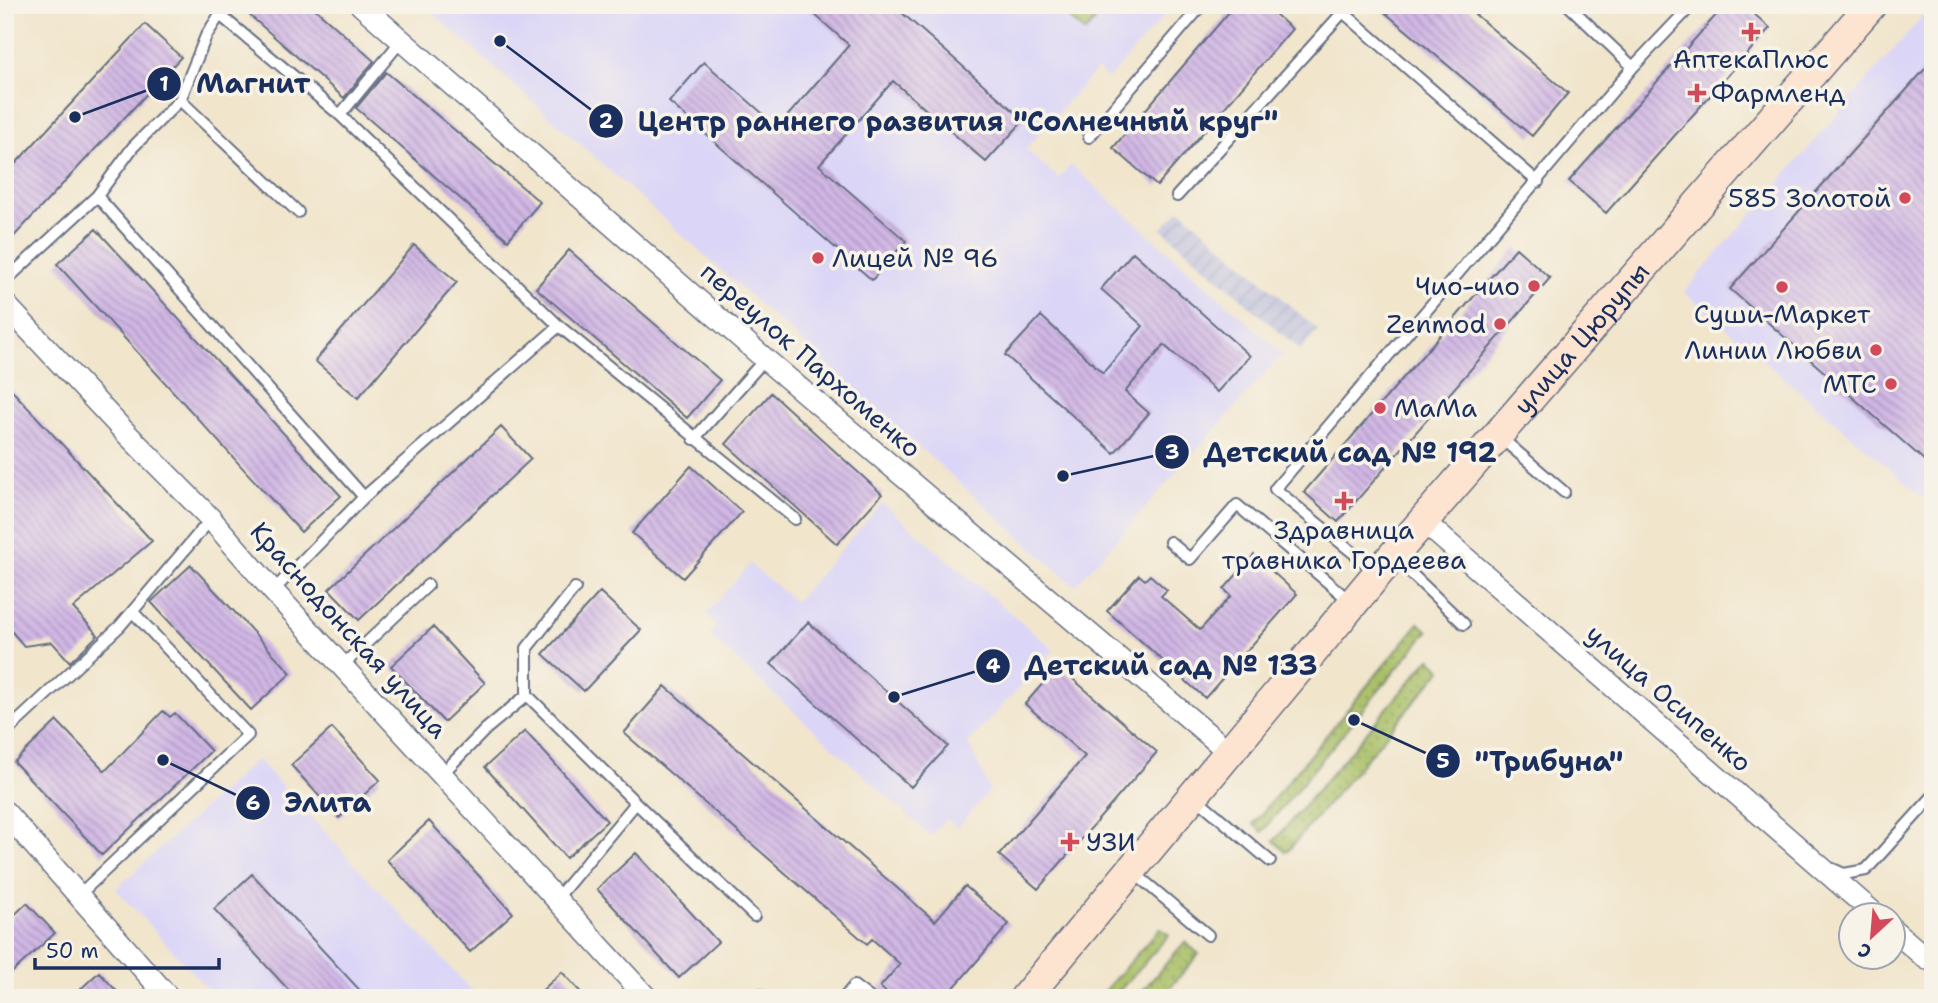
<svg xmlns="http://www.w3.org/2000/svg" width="1938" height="1003" font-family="'Shantell Sans',sans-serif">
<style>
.built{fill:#dbd6f7}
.industrial{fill:url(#industrial-furrows)}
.grass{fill:url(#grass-dots);stroke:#617660;stroke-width:2}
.pitch{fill:#a7be63;stroke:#617660;stroke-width:2}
.building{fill:url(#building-back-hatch)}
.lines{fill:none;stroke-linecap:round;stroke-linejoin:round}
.service-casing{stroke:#666f84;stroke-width:14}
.minor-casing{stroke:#666f84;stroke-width:24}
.secondary-casing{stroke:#666f84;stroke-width:33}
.service{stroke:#fff;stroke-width:10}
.minor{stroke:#fff;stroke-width:21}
.secondary{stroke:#fde4d0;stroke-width:30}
.poi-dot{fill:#d1495b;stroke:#f7f3e8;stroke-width:2.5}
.labels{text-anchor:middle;stroke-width:7;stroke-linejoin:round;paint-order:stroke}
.poi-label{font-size:26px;fill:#1b2f5e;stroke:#f7f3e8;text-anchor:end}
.street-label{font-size:26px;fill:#1b2f5e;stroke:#f7f3e8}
.leader{fill:none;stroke:#1b2f5e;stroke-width:2.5}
.callout-dot{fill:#1b2f5e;stroke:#f7f3e8;stroke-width:2.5}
.mark-label{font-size:21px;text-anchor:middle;font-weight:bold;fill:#fff}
.callout-label{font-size:28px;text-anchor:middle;font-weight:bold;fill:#1b2f5e;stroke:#f7f3e8;stroke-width:7;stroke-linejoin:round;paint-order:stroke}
</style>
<defs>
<pattern id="industrial-furrows" width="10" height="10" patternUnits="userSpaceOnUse" patternTransform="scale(1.75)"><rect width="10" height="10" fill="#c1c2dd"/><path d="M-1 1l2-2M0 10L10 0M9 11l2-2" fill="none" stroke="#a5a7c0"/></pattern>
<pattern id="grass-dots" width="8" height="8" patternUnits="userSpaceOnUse" patternTransform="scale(1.75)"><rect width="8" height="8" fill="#a7be63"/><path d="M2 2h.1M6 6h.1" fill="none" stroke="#879b55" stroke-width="1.8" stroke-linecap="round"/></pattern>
<pattern id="building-back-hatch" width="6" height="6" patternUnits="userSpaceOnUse" patternTransform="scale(1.75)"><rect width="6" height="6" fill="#d1b7e5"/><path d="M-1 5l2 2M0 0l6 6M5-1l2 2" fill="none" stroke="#a995bd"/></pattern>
</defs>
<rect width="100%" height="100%" fill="#f7f3e8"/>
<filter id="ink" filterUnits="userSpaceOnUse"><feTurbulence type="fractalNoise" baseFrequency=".0143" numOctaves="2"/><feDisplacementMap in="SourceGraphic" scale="14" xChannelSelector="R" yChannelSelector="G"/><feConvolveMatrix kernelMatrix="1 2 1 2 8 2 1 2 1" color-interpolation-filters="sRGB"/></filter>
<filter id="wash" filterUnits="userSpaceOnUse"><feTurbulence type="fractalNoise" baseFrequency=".00686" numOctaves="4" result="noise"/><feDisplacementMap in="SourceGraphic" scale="28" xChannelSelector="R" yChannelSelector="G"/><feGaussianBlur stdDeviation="1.57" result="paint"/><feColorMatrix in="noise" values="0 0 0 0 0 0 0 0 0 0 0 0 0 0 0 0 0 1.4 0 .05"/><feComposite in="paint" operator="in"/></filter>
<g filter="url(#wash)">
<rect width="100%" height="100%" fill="#f1e5cc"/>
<path class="built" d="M 424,5 L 1174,5 L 1108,79 L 1097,69 L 1025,149 L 1059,179 L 1071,165 L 1283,354 L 1075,586 Z
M 1932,5 L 1933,5 L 1933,506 L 1684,292 Z
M 882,503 L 1054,650 L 968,743 L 990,790 L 957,828 L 946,818 L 931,836 L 709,635 L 717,624 L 706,614 L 750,564 L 795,602 Z
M 257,759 L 479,998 L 216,998 L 116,889 Z"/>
<path class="industrial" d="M 1180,209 L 1318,330 L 1300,350 L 1162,229 Z"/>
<path class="grass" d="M 1419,623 L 1428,631 L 1262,832 L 1253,824 Z
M 1430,658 L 1442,669 L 1287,852 L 1274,841 Z
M 1160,928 L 1169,935 L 1113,998 L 1098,998 Z
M 1185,942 L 1199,954 L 1161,998 L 1136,998 Z"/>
<path class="pitch" d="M 1054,5 L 1109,5 L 1085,32 Z"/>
<g id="blocks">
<path class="building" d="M 238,5 L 311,5 L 374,61 L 344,98 Z
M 804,5 L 893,5 L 1024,120 L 986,162 L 893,81 L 819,165 L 906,241 L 872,280 L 669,102 L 704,62 L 778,127 L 849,45 Z
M 1235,5 L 1265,5 L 1292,29 L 1157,186 L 1113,148 Z
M 1376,5 L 1464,5 L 1568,93 L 1532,136 Z
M 1725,5 L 1744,5 L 1770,28 L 1606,213 L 1569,181 Z
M 145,24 L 181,57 L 5,246 L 5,175 Z
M 1933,60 L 1933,468 L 1730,289 Z
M 386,72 L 540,202 L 508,240 L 356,108 Z
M 96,229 L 341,496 L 301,532 L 57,264 Z
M 414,245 L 457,282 L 358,398 L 315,361 Z
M 1516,248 L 1550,278 L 1338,522 L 1304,492 Z
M 569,250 L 720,380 L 687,418 L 536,288 Z
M 1133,252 L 1250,356 L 1217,392 L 1164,345 L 1125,392 L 1149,413 L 1114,453 L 1005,355 L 1041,316 L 1103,373 L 1143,326 L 1101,289 Z
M 5,383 L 152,541 L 73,608 L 98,635 L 70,662 L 52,642 L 24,646 L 5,624 Z
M 771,393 L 882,494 L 837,544 L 726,444 Z
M 501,427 L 531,459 L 359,620 L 329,589 Z
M 691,466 L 742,512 L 683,578 L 632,533 Z
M 1254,555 L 1297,594 L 1205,698 L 1107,611 L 1139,575 L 1145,580 L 1150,575 L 1167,590 L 1161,596 L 1200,630 L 1231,596 L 1224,589 Z
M 191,565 L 291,673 L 251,710 L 151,602 Z
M 600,592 L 641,630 L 584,691 L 543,654 Z
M 808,622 L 948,746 L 911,787 L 771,664 Z
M 433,627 L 485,683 L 444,722 L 391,666 Z
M 1058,666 L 1157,752 L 1038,889 L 999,855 L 1085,756 L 1025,704 Z
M 665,686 L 935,921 L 965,886 L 1009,924 L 945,998 L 892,998 L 880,987 L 900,964 L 872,939 L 867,944 L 624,733 Z
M 163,711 L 170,717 L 175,713 L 211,751 L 102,855 L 14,762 L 57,721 L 105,771 Z
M 332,728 L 380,780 L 339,818 L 291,765 Z
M 525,731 L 607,821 L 566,858 L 485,767 Z
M 429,821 L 513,913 L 470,952 L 387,860 Z
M 636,853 L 718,942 L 679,978 L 597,889 Z
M 252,874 L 367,998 L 296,998 L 214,909 Z
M 27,903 L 55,933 L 5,979 L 5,924 Z
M 99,972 L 123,998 L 71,998 Z
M 562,972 L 586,998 L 534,998 Z"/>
</g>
</g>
<g filter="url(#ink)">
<use href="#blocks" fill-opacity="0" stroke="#666f84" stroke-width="2"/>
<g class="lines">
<g class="service-casing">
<path id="service" d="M 1335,5 L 1538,182
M 1568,5 L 1633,67
M 220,15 L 340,115 L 559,326 L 795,519
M 180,100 L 206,36 L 226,5
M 340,115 L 401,41
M 1089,137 L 1202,5
M 97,196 L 133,147 L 180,100 L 298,212
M 1177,196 L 1343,12
M 5,281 L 97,196 L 364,497 L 273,591
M 1500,437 L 1564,492
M 694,439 L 765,359
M 364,497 L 559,326
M 1170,542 L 1190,559 L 1237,505 L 1351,602
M 1395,558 L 1464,624
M 1377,572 L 1275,489 L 1633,67 L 1692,5
M 575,588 L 527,648 L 527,695 L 636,803
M 342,666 L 428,585
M 5,733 L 120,626 L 211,519
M 442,774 L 486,729 L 527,695
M 1195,797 L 1270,861
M 1833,869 L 1844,874 L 1866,870 L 1933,796
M 1132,871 L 1208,935
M 80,894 L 248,735 L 133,612
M 557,898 L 636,803 L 754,916
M 757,998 L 759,995 L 763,998
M 844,998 L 854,986 L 870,998"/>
</g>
<g class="minor-casing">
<path id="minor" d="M 361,5 L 765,359 L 1229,752
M 5,304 L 121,428 L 211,519 L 273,591 L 647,998
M 1424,522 L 1877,916
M 5,812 L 169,998
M 1892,929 L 1927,959"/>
</g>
<g class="secondary-casing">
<g id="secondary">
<path id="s1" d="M 1025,998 L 1378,573 L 1871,5"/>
</g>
</g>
<use href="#service" class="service"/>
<use href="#minor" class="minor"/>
<use href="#secondary" class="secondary"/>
</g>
</g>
<g class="poi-dot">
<path d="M1747.5 21.5h7v7h7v7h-7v7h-7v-7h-7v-7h7z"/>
<path d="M1693.5 82.5h7v7h7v7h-7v7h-7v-7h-7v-7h7z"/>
<circle cx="1905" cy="198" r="7"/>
<circle cx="818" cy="258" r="7"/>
<circle cx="1534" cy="286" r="7"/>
<circle cx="1782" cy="287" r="7"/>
<circle cx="1500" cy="324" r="7"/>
<circle cx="1876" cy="350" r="7"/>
<circle cx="1891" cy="384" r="7"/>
<circle cx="1380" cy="408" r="7"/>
<path d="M1340.5 490.5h7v7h7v7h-7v7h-7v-7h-7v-7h7z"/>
<path d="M1066.5 831.5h7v7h7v7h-7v7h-7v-7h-7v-7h7z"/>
</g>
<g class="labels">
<g class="poi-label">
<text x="1751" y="68" text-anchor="middle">АптекаПлюс</text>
<text x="1711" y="102" text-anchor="start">Фармленд</text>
<text x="1891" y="207">585 Золотой</text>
<text x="832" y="267" text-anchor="start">Лицей № 96</text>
<text x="1520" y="295">Чио-чио</text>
<text x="1782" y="323" text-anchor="middle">Суши-Маркет</text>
<text x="1486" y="333">Zenmod</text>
<text x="1862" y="359">Линии Любви</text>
<text x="1877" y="393">МТС</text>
<text x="1394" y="417" text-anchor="start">МаМа</text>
<text x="1344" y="539" text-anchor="middle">Здравница<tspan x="1344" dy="30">травника Гордеева</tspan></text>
<text x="1086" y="851" text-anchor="start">УЗИ</text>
</g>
<g class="street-label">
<text dy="9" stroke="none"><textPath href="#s1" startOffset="863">улица Цюрупы</textPath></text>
<text transform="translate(811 360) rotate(41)" y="9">переулок Пархоменко</text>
<text transform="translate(349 630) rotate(48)" y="9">Краснодонская улица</text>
<text transform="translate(1669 698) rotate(41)" y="9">улица Осипенко</text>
</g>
</g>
<path class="leader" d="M75 117L164 84M500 41L606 121M1063 476L1172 452M894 697L993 666M1354 720L1443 761M163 760L253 803"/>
<g class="callout-dot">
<circle cx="75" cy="117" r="7"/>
<circle cx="500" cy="41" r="7"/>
<circle cx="1063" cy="476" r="7"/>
<circle cx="894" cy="697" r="7"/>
<circle cx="1354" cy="720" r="7"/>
<circle cx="163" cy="760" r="7"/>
<circle cx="164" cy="84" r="18"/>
<circle cx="606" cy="121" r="18"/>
<circle cx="1172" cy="452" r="18"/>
<circle cx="993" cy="666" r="18"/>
<circle cx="1443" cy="761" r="18"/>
<circle cx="253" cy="803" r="18"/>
</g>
<g class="mark-label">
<text x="164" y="91">1</text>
<text x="606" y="128">2</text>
<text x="1172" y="459">3</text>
<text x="993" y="673">4</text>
<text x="1443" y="768">5</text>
<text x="253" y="810">6</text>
</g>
<g class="callout-label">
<text x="253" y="93">Магнит</text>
<text x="958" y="131">Центр раннего развития "Солнечный круг"</text>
<text x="1350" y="462">Детский сад № 192</text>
<text x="1171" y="675">Детский сад № 133</text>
<text x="1549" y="771">"Трибуна"</text>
<text x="328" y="812">Элита</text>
</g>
<rect width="1938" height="1003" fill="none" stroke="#f7f3e8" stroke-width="28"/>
<g transform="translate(1872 936) rotate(206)"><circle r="33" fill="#f7f3e8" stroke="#9fa5b1" stroke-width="2"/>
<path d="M0-5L12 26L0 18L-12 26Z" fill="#d1495b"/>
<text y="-10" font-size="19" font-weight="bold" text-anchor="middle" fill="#1b2f5e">С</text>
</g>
<path d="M35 958v10h184v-10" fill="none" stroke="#1b2f5e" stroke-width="3.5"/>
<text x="46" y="958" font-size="21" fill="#1b2f5e" stroke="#f7f3e8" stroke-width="5" paint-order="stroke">50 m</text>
</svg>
